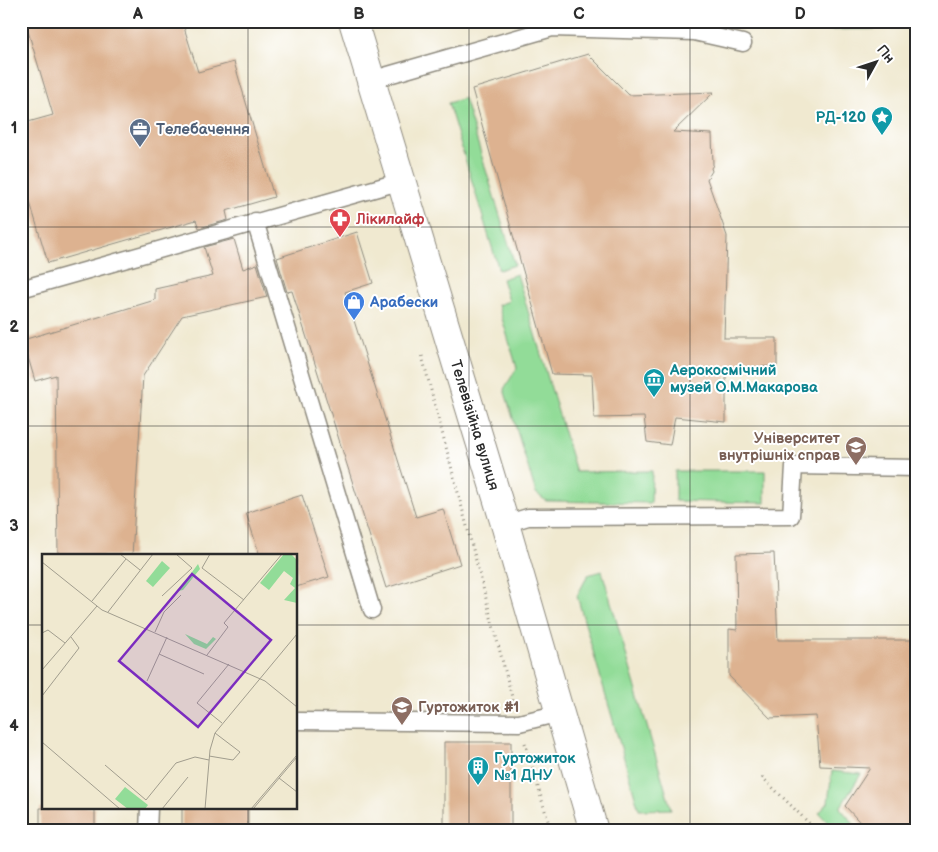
<svg xmlns="http://www.w3.org/2000/svg" width="938" height="852" font-family="'Balsamiq Sans',sans-serif">
<style>
.green{fill:#92dc98;stroke:#5e8462}
.building{fill:#ddb290}
.lines{fill:none;stroke-linecap:round;stroke-linejoin:round}
.lane-casing{stroke:#8e8a7e;stroke-width:19}
.street-casing{stroke:#8e8a7e;stroke-width:30}
.path{stroke:#8e8a7e;stroke-width:3;stroke-dasharray:1 4;stroke-linecap:butt}
.lane{stroke:#fff;stroke-width:16}
.street{stroke:#fff;stroke-width:28}
.grid{fill:none;stroke:#2b2b2b;stroke-width:1;stroke-opacity:0.55}
.labels{text-anchor:middle;stroke-width:4;stroke-linejoin:round;paint-order:stroke}
.culture-label{font-size:15px;font-weight:bold;fill:#0d838f;stroke:#fff;text-anchor:start}
.service-label{font-size:15px;font-weight:bold;fill:#4e5e75;stroke:#fff;text-anchor:start}
.health-label{font-size:15px;font-weight:bold;fill:#be3a42;stroke:#fff;text-anchor:start}
.shop-label{font-size:15px;font-weight:bold;fill:#366cbe;stroke:#fff;text-anchor:start}
.street-label{font-size:15px;fill:#2b2b2b;stroke:#fff}
.education-label{font-size:15px;font-weight:bold;fill:#785e54;stroke:#fff;text-anchor:end}
.inset-road{fill:none;stroke:#a19d8e;stroke-width:1}
.view{fill:#7b2cbf;fill-opacity:0.15;stroke:#7b2cbf;stroke-width:2.5}
.inset-edge{fill:none;stroke:#2b2b2b;stroke-width:2.5}
.neatline{fill:none;stroke:#2b2b2b;stroke-width:2}
.grid-label{font-size:16px;text-anchor:middle;font-weight:bold;fill:#2b2b2b}
</style>
<rect width="100%" height="100%" fill="#fff"/>
<filter id="ink" filterUnits="userSpaceOnUse"><feTurbulence type="fractalNoise" baseFrequency=".02" numOctaves="2"/><feDisplacementMap in="SourceGraphic" scale="10" xChannelSelector="R" yChannelSelector="G"/><feConvolveMatrix kernelMatrix="1 2 1 2 8 2 1 2 1" color-interpolation-filters="sRGB"/></filter>
<filter id="wash" filterUnits="userSpaceOnUse"><feTurbulence type="fractalNoise" baseFrequency=".0096" numOctaves="4" result="noise"/><feDisplacementMap in="SourceGraphic" scale="20" xChannelSelector="R" yChannelSelector="G"/><feGaussianBlur stdDeviation="1.12" result="paint"/><feColorMatrix in="noise" values="0 0 0 0 0 0 0 0 0 0 0 0 0 0 0 0 0 1.4 0 .05"/><feComposite in="paint" operator="in"/></filter>
<g filter="url(#wash)">
<rect width="100%" height="100%" fill="#f0e9d0"/>
<path class="green" d="M 773,21 L 917,21 L 917,28 L 783,31 Z
M 464,98 L 515,265 L 499,270 L 448,103 Z
M 517,274 L 576,472 L 652,471 L 651,503 L 546,501 L 536,493 L 504,389 L 517,368 L 498,305 L 509,301 L 502,279 Z
M 675,471 L 765,471 L 765,503 L 675,501 Z
M 602,571 L 671,809 L 639,810 L 577,596 L 588,575 Z
M 832,771 L 861,774 L 840,808 L 860,831 L 836,831 L 819,813 L 828,803 Z"/>
<g id="blocks">
<path class="building" d="M 25,21 L 182,21 L 198,72 L 234,62 L 274,197 L 226,211 L 228,220 L 199,228 L 196,220 L 48,263 L 21,172 L 21,124 L 53,115 Z
M 588,54 L 629,95 L 714,92 L 673,132 L 712,134 L 713,165 L 711,168 L 712,171 L 707,179 L 727,236 L 724,338 L 777,338 L 777,366 L 726,368 L 726,422 L 675,417 L 670,445 L 647,442 L 644,417 L 594,418 L 592,375 L 552,374 L 472,89 Z
M 357,232 L 373,283 L 345,292 L 416,517 L 443,509 L 460,564 L 386,588 L 292,291 L 287,292 L 277,258 Z
M 234,239 L 243,269 L 257,264 L 267,297 L 182,316 L 143,376 L 132,556 L 58,556 L 56,375 L 35,381 L 23,340 L 155,300 L 155,289 L 213,276 L 204,247 Z
M 302,495 L 329,577 L 296,587 L 296,556 L 260,556 L 246,513 Z
M 774,553 L 778,640 L 917,640 L 917,824 L 911,831 L 868,831 L 845,806 L 870,768 L 820,766 L 816,716 L 770,718 L 729,676 L 729,629 L 737,630 L 736,554 Z
M 444,742 L 511,742 L 511,831 L 444,831 Z
M 40,808 L 95,808 L 95,831 L 40,831 Z
M 182,808 L 248,808 L 248,831 L 182,831 Z"/>
</g>
</g>
<g filter="url(#ink)">
<use href="#blocks" fill-opacity="0" stroke="#8e8a7e" stroke-width="1"/>
<g class="lines">
<g class="lane-casing">
<path id="lane" d="M 371,80 L 552,28 L 694,32 L 743,43
M 255,221 L 372,610
M 21,289 L 402,181
M 505,524 L 528,517 L 791,516 L 794,466 L 917,468
M 296,721 L 519,723 L 560,713
M 148,831 L 149,808"/>
</g>
<g class="street-casing">
<path id="street" d="M 353,21 L 505,524 L 594,831"/>
</g>
<path class="path" d="M 422,356 L 513,701
M 525,743 L 551,831
M 762,777 L 817,831"/>
<use href="#lane" class="lane"/>
<use href="#street" class="street"/>
</g>
</g>
<path class="grid" d="M 248,21 L 248,556M 469,21 L 469,831M 690,21 L 690,831M 21,227 L 917,227M 21,426 L 917,426M 21,625 L 44,625M 296,625 L 917,625M 248,808 L 248,831"/>
<defs>
<g id="sight-pin" transform="scale(1.125)"><path d="M0 17L-7.5 6A9.5 9.5 0 1 1 7.5 6Z" fill="#0f9aa8" stroke="#fff"/><path d="M0-6L1.8-2.2L6-1.7L2.9 1.2L3.7 5.4L0 3.3L-3.7 5.4L-2.9 1.2L-6-1.7L-1.8-2.2Z" fill="#fff"/></g>
<g id="office-pin" transform="scale(1.125)"><path d="M0 17L-7.5 6A9.5 9.5 0 1 1 7.5 6Z" fill="#5c6f8a" stroke="#fff"/><path d="M-6-3h4V-5.5h4V-3h4V5H-6ZM-1-4.5V-3h2v-1.5ZM-6 0V1H6V0Z" fill="#fff"/></g>
<g id="pharmacy-pin" transform="scale(1.125)"><path d="M0 17L-7.5 6A9.5 9.5 0 1 1 7.5 6Z" fill="#e0444e" stroke="#fff"/><path d="M-2-6h4v4h4v4h-4v4h-4v-4h-4v-4h4Z" fill="#fff"/></g>
<g id="shop-pin" transform="scale(1.125)"><path d="M0 17L-7.5 6A9.5 9.5 0 1 1 7.5 6Z" fill="#3f7fe0" stroke="#fff"/><path d="M-5-2.5h2.3a2.7 3.5 0 0 1 5.4 0H5L5.5 6h-11ZM-1.5-2.5h3a1.5 2.3 0 0 0-3 0Z" fill="#fff"/></g>
<g id="museum-pin" transform="scale(1.125)"><path d="M0 17L-7.5 6A9.5 9.5 0 1 1 7.5 6Z" fill="#0f9aa8" stroke="#fff"/><path d="M0-6L6-3V-2H-6V-3ZM-5-1h2V3h-2ZM-1-1h2V3h-2ZM3-1h2V3H3ZM-6 4H6V6H-6Z" fill="#fff"/></g>
<g id="university-pin" transform="scale(1.125)"><path d="M0 17L-7.5 6A9.5 9.5 0 1 1 7.5 6Z" fill="#8d6e63" stroke="#fff"/><path d="M0-5L7-2L0 1L-7-2ZM-4 1L0 2.5L4 1V4Q0 6-4 4Z" fill="#fff"/></g>
<g id="building-pin" transform="scale(1.125)"><path d="M0 17L-7.5 6A9.5 9.5 0 1 1 7.5 6Z" fill="#0f9aa8" stroke="#fff"/><path d="M-4-6H4V6H1V3H-1V6H-4ZM-2.5-4.3h1.7v1.8h-1.7ZM.8-4.3h1.7v1.8H.8ZM-2.5-1h1.7V.8h-1.7ZM.8-1h1.7V.8H.8Z" fill="#fff"/></g>
</defs>
<g fill-rule="evenodd">
<use href="#sight-pin" x="882" y="117"/>
<use href="#office-pin" x="140" y="129"/>
<use href="#pharmacy-pin" x="340" y="219"/>
<use href="#shop-pin" x="354" y="302"/>
<use href="#museum-pin" x="654" y="379"/>
<use href="#university-pin" x="856" y="447"/>
<use href="#university-pin" x="402" y="707"/>
<use href="#building-pin" x="478" y="767"/>
</g>
<g class="labels">
<g class="culture-label">
<text x="866" y="122" text-anchor="end">РД-120</text>
<text x="670" y="375">Аерокосмічний<tspan x="670" dy="17">музей О.М.Макарова</tspan></text>
<text x="494" y="763">Гуртожиток<tspan x="494" dy="17">№1 ДНУ</tspan></text>
</g>
<g class="service-label">
<text x="156" y="134">Телебачення</text>
</g>
<g class="health-label">
<text x="356" y="224">Лікилайф</text>
</g>
<g class="shop-label">
<text x="370" y="307">Арабески</text>
</g>
<g class="street-label">
<text transform="translate(475 425) rotate(73)" y="5">Телевізійна вулиця</text>
</g>
<g class="education-label">
<text x="840" y="443">Університет<tspan x="840" dy="17">внутрішніх справ</tspan></text>
<text x="418" y="712" text-anchor="start">Гуртожиток #1</text>
</g>
</g>
<g transform="translate(42 554)">
<rect width="255" height="255" fill="#f0e9d0"/>
<path d="M 242,0 L 249,0 L 255,6 L 255,49 L 242,46 L 253,34 L 248,30 L 251,24 L 242,17 L 227,36 L 218,29 ZM 120,7 L 128,14 L 111,33 L 104,27 ZM 156,10 L 158,15 L 141,36 L 136,37 ZM 143,80 L 165,90 L 171,83 L 174,85 L 164,95 L 152,90 ZM 83,233 L 106,251 L 103,255 L 86,255 L 73,245 Z" fill="#92dc98"/>
<path class="inset-road" d="M 78,0 L 98,16M 168,0 L 160,14 L 202,46M 0,8 L 60,56 L 223,127 L 255,153M 120,42 L 150,14 L 134,0M 50,47 L 84,5M 66,58 L 111,0M 113,78 L 122,58 L 139,41M 0,79 L 6,76 L 23,89M 117,100 L 162,120M 165,101 L 186,73 L 182,69 L 240,0M 0,116 L 55,52M 105,127 L 125,83M 0,142 L 37,94 L 29,83M 180,169 L 155,149 L 187,110M 0,188 L 78,255M 167,202 L 191,206 L 198,198 L 173,179M 63,211 L 104,246 L 134,209 L 153,203 L 167,206M 237,224 L 255,238M 120,255 L 146,223M 163,255 L 168,196 L 173,179 L 255,80M 209,255 L 255,201M 211,255 L 255,203"/>
<path class="view" d="M 150,20 L 229,86 L 156,173 L 77,107 Z"/>
<rect width="255" height="255" class="inset-edge"/>
</g>
<rect width="938" height="852" fill="none" stroke="#fff" stroke-width="55"/>
<g transform="translate(876 62) rotate(50)" stroke="#ffffff" stroke-width="4" paint-order="stroke">
<path d="M0-4L9 19L0 12L-9 19Z" fill="#2b2b2b"/>
<text y="-8" font-size="14" font-weight="bold" text-anchor="middle" fill="#2b2b2b">Пн</text>
</g>
<rect x="28" y="28" width="882" height="796" class="neatline"/>
<g class="grid-label">
<text x="138" y="19">A</text>
<text x="359" y="19">B</text>
<text x="579" y="19">C</text>
<text x="800" y="19">D</text>
<text x="14" y="133">1</text>
<text x="14" y="332">2</text>
<text x="14" y="531">3</text>
<text x="14" y="731">4</text>
</g>
</svg>
